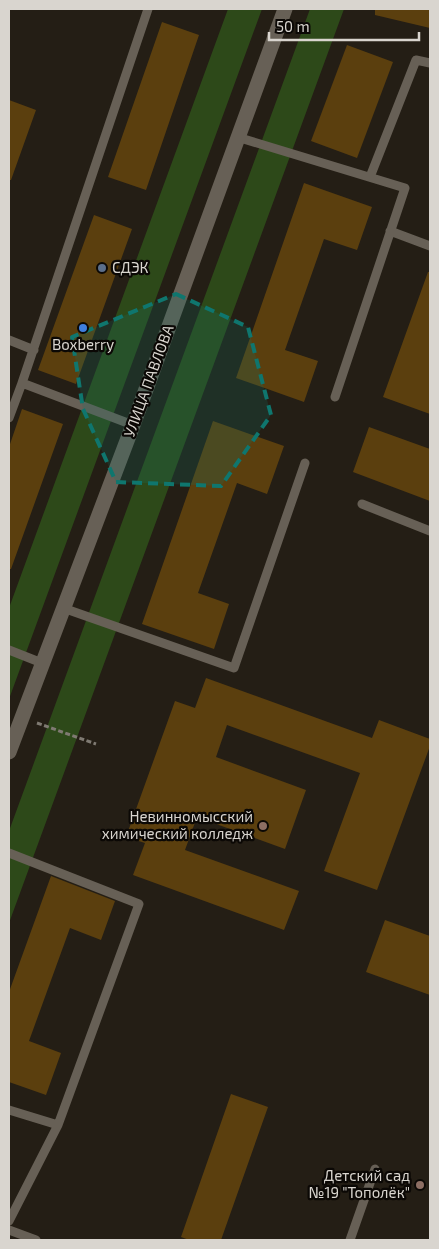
<svg xmlns="http://www.w3.org/2000/svg" width="439" height="1249" font-family="'Exo 2',sans-serif">
<style>
.green{fill:#2d4919}
.building{fill:#5b3f0e}
.lines{fill:none;stroke-linecap:round;stroke-linejoin:round}
.path{stroke:#7f7a72;stroke-width:3;stroke-dasharray:5 2.5;stroke-linecap:butt}
.service{stroke:#676056;stroke-width:9}
.minor{stroke:#676056;stroke-width:15}
.marked{fill:#0f766e;fill-opacity:0.2;stroke:#0f766e;stroke-width:4;stroke-dasharray:10 6;stroke-linejoin:round}
.service-dot{fill:#5c6f8a;stroke:#0b0805;stroke-width:2}
.shop-dot{fill:#3f7fe0;stroke:#0b0805;stroke-width:2}
.education-dot{fill:#8d6e63;stroke:#0b0805;stroke-width:2}
.labels{text-anchor:middle;stroke-width:4.5;stroke-linejoin:round;paint-order:stroke}
.poi-label{font-size:15px;fill:#d9d5cf;stroke:#0b0805;text-anchor:end}
.street-label{font-size:15px;fill:#d9d5cf;stroke:#0b0805}
</style>
<rect width="100%" height="100%" fill="#241e15"/>
<path class="green" d="M 228,9 L 262,9 L 9,699 L 9,608 Z
M 310,9 L 344,9 L 9,923 L 9,831 Z"/>
<path class="building" d="M 375,9 L 430,9 L 430,28 L 375,15 Z
M 162,22 L 199,35 L 146,190 L 108,177 Z
M 347,45 L 393,62 L 357,158 L 311,141 Z
M 9,100 L 36,110 L 11,180 L 9,180 Z
M 304,183 L 372,207 L 357,250 L 324,239 L 285,350 L 318,361 L 304,402 L 236,378 Z
M 94,215 L 132,229 L 76,384 L 38,370 Z
M 428,272 L 430,272 L 430,414 L 383,397 Z
M 22,409 L 63,424 L 11,569 L 9,569 L 9,447 Z
M 213,421 L 284,446 L 267,494 L 237,483 L 198,593 L 229,604 L 214,649 L 142,624 Z
M 369,427 L 430,449 L 430,501 L 353,472 Z
M 206,678 L 372,738 L 379,720 L 430,739 L 430,746 L 377,890 L 324,871 L 360,773 L 227,725 L 216,757 L 306,790 L 285,849 L 197,817 L 185,850 L 299,891 L 284,930 L 133,875 L 145,843 L 126,837 L 175,701 L 195,708 Z
M 51,876 L 115,901 L 101,940 L 70,928 L 29,1041 L 61,1053 L 46,1095 L 9,1082 L 9,992 Z
M 385,920 L 430,936 L 430,995 L 366,972 Z
M 231,1094 L 268,1107 L 221,1240 L 189,1240 L 181,1237 Z"/>
<g class="lines">
<path class="path" d="M 37,723 L 96,744"/>
<path class="service" d="M 237,137 L 405,188 L 335,397
M 370,177 L 416,60 L 430,63
M 390,231 L 430,246
M 9,340 L 34,350
M 22,383 L 148,9
M 9,418 L 22,383 L 133,425
M 362,504 L 430,531
M 63,608 L 234,668 L 305,463
M 9,650 L 42,663
M 9,853 L 139,904 L 58,1125 L 9,1110
M 9,1221 L 58,1125
M 9,1230 L 36,1240
M 350,1240 L 375,1169"/>
<path class="minor" d="M 9,752 L 133,425 L 285,9"/>
</g>
<path class="marked" d="M 176,294 L 248,327 L 271,415 L 221,486 L 116,482 L 83,409 L 72,337 Z"/>
<circle class="service-dot" cx="102" cy="268" r="5"/>
<circle class="shop-dot" cx="83" cy="328" r="5"/>
<g class="education-dot">
<circle cx="263" cy="826" r="5"/>
<circle cx="420" cy="1185" r="5"/>
</g>
<g class="labels">
<g class="poi-label">
<text x="112" y="273" text-anchor="start">СДЭК</text>
<text x="83" y="350" text-anchor="middle">Boxberry</text>
<text x="253" y="822">Невинномысский<tspan x="253" dy="17">химический колледж</tspan></text>
<text x="410" y="1181">Детский сад<tspan x="410" dy="17">№19 "Тополёк"</tspan></text>
</g>
<g class="street-label">
<text transform="translate(149 381) rotate(-70)" y="5">УЛИЦА ПАВЛОВА</text>
</g>
</g>
<rect width="439" height="1249" fill="none" stroke="#d9d5cf" stroke-width="20"/>
<path d="M269 32v8h150v-8" fill="none" stroke="#d9d5cf" stroke-width="2.5"/>
<text x="276" y="32" font-size="15" fill="#d9d5cf" stroke="#0b0805" stroke-width="4" paint-order="stroke">50 m</text>
</svg>
